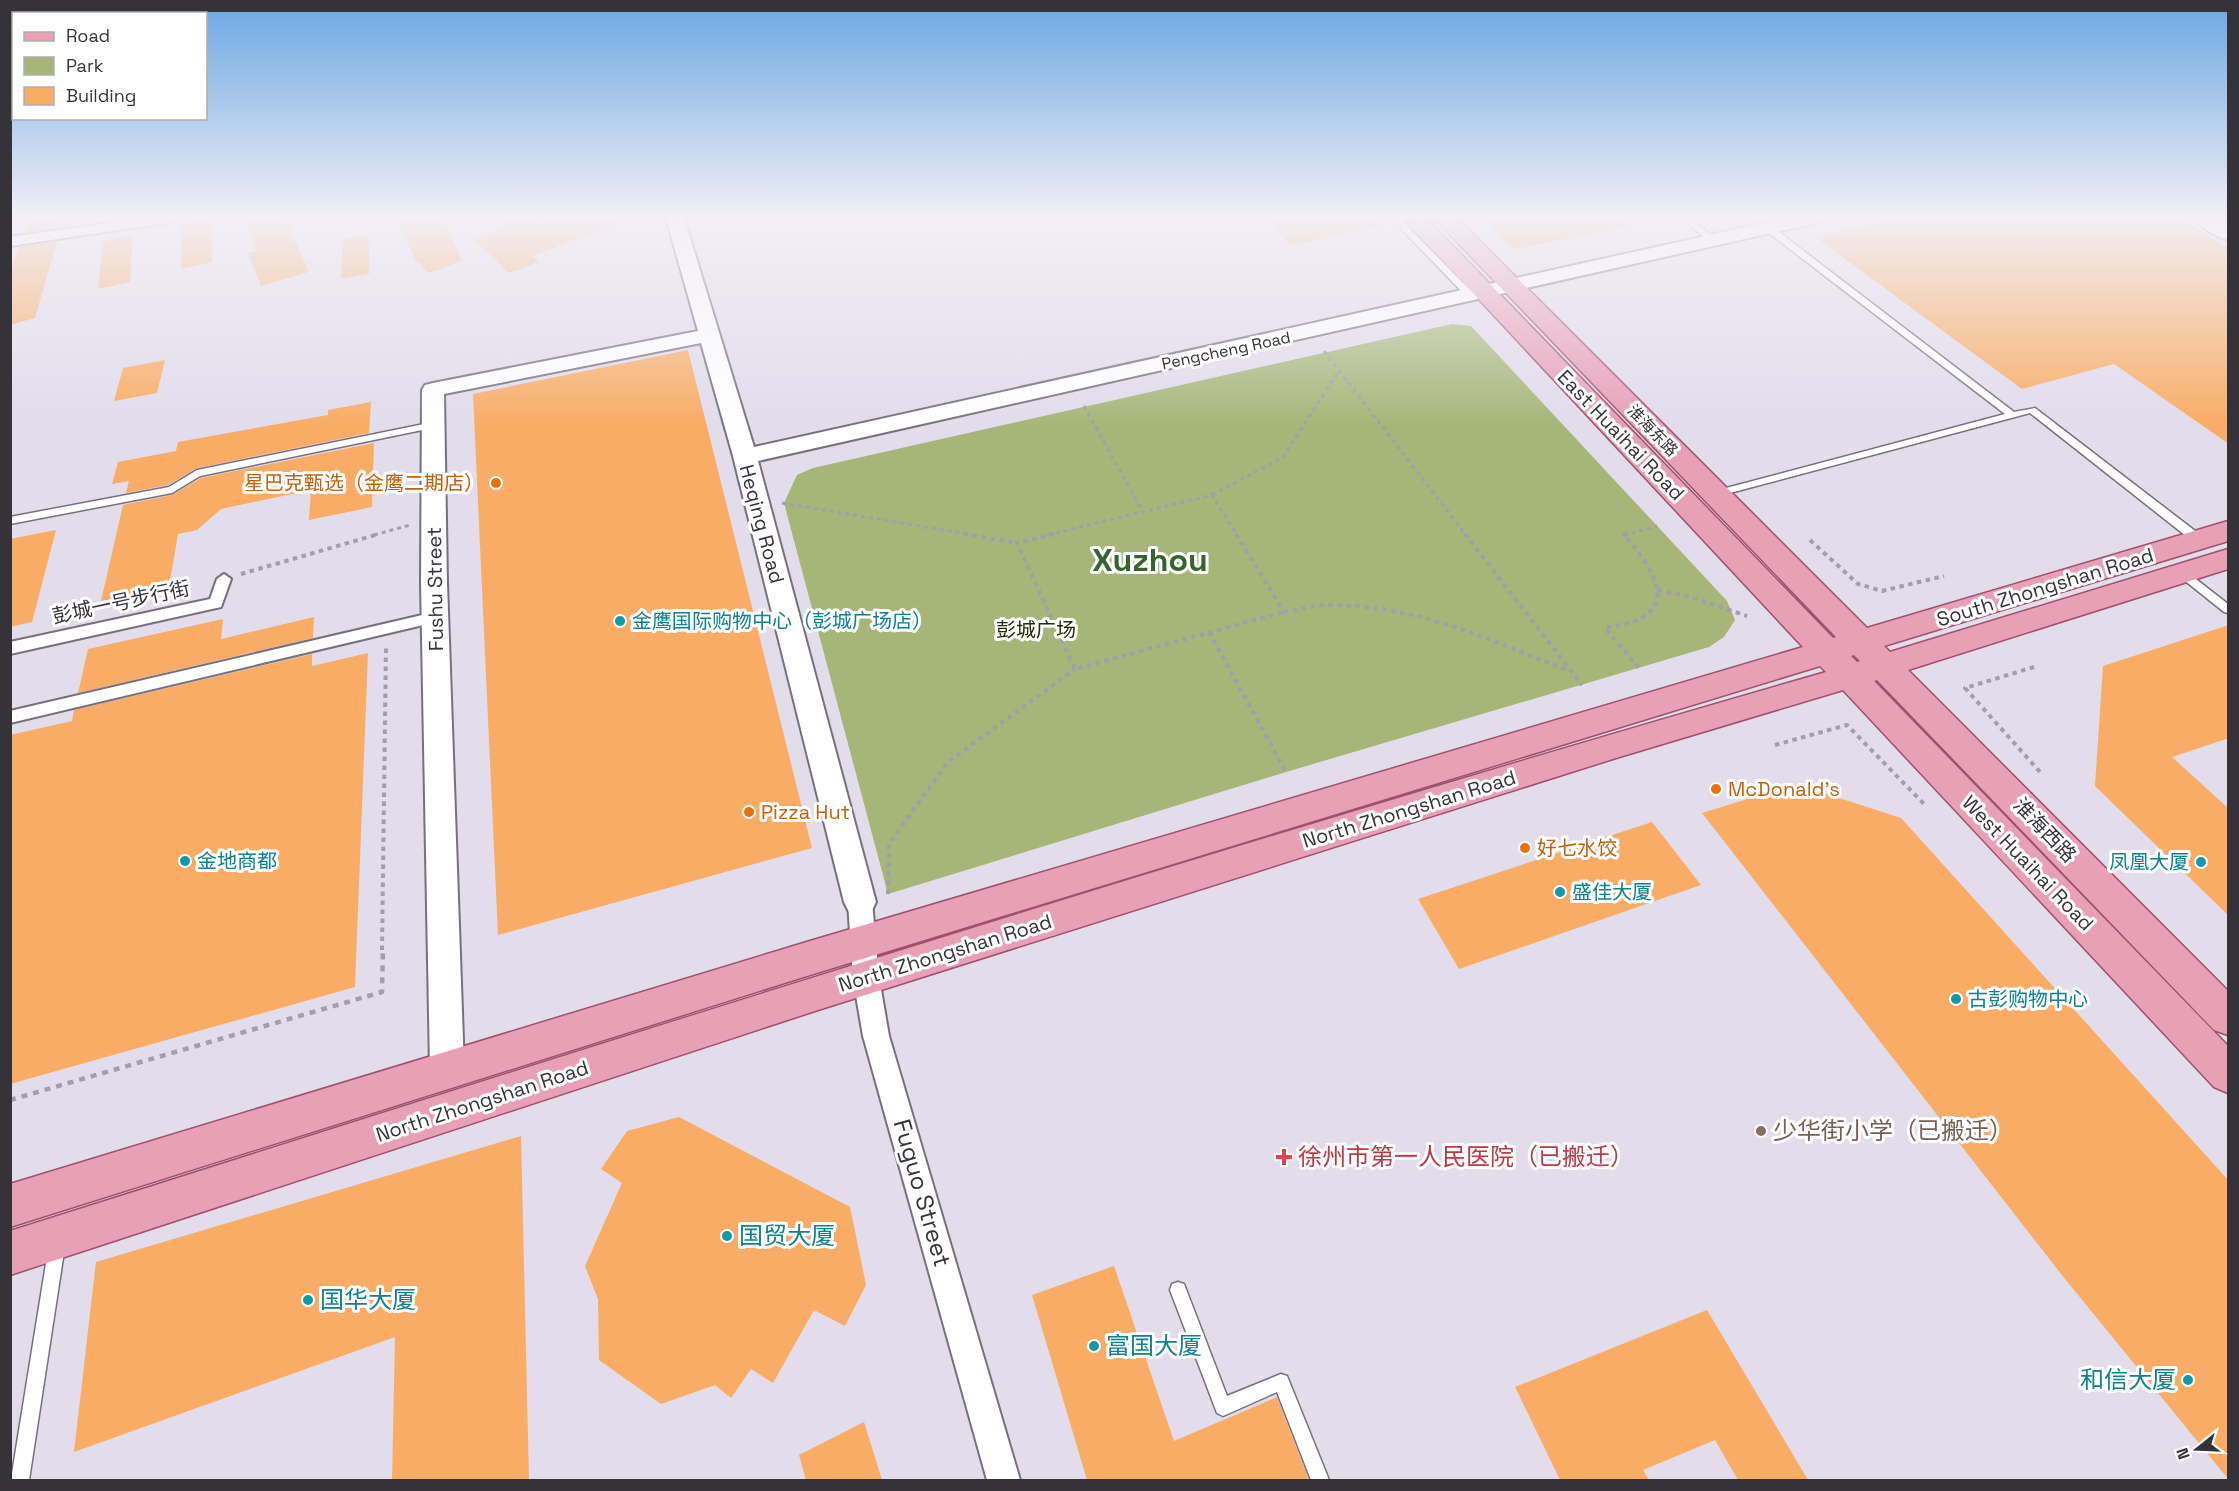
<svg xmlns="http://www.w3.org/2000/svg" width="2239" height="1491" font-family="'Space Grotesk','Noto Sans SC',sans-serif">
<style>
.green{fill:#a6b678}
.building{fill:#f9ac65}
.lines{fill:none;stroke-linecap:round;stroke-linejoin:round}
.service-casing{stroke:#77717f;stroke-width:3}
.pedestrian-casing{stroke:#77717f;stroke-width:4}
.minor-casing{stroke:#77717f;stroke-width:4}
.tertiary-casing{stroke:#77717f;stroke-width:4}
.primary-casing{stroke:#9f516c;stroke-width:3}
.path-far2{stroke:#a29eaa;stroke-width:3;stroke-dasharray:4 4;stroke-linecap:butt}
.path-far1{stroke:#a29eaa;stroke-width:4;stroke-dasharray:4.5 4.5;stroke-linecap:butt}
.path{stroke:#a29eaa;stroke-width:4.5;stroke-dasharray:6 6;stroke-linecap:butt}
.service{fill:#fff;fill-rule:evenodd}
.pedestrian{fill:#fff;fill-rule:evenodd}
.minor{fill:#fff;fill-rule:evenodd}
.tertiary{fill:#fff;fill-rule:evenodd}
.primary{fill:#e8a0b7;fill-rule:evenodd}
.food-dot{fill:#e8710a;stroke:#fff;stroke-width:2}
.culture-dot{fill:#0f9aa8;stroke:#fff;stroke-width:2}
.education-dot{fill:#8d6e63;stroke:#fff;stroke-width:2}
.health-dot{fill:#e0444e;stroke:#fff;stroke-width:2}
.labels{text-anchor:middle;stroke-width:6;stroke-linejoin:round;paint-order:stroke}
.far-street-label{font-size:16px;fill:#353339;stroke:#fff}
.street-label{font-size:20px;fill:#353339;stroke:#fff}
.food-label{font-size:20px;fill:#c56008;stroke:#fff;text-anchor:start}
.culture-label{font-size:20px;fill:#0d838f;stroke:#fff;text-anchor:start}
.park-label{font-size:20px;fill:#252d04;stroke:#fff}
.near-education-label{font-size:24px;fill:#785e54;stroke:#fff;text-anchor:start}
.near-health-label{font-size:24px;fill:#be3a42;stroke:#fff;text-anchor:start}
.near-street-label{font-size:24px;fill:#353339;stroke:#fff}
.near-culture-label{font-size:24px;fill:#0d838f;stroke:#fff;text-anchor:start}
.town-label{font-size:32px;font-weight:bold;fill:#35652e;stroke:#fff}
</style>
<rect width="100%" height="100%" fill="#e2dceb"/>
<path class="green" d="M 1452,324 L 1471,326 L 1727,601 L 1735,620 L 1724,637 L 1709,647 L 1286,772 L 888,894 L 784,503 L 797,475 L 813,468 Z"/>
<path class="building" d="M 29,218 L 60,218 L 56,228 L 24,233 Z
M 211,218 L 212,262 L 181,269 L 182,224 Z
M 244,218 L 285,218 L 309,272 L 261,286 L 248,253 L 257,251 Z
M 397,218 L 442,218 L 462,261 L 429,273 L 415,260 Z
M 500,218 L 533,218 L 537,224 L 552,218 L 629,219 L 533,256 L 539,262 L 509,273 L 473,239 L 505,227 Z
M 1267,218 L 1379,218 L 1380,227 L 1290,245 Z
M 1481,218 L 1628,218 L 1629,227 L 1514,249 Z
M 1898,218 L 2179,218 L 2229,248 L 2229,444 L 2114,364 L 2022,389 L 1815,237 Z
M 369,234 L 369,274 L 341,279 L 343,239 Z
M 133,235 L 130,282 L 98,289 L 103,241 Z
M 57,241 L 35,318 L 10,325 L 10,274 L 19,247 Z
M 688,350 L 812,848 L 498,935 L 473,394 Z
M 165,360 L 157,393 L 114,401 L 123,368 Z
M 371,402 L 369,433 L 197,468 L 168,485 L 126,493 L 129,481 L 112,484 L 118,462 L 176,451 L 178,442 L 328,415 L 328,410 Z
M 374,443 L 372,507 L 309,520 L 311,490 L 221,509 L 197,530 L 178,534 L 169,587 L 101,601 L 123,505 L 172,495 L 201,478 Z
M 56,530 L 32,622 L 10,627 L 10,539 Z
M 314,617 L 313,638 L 78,693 L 88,649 L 223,619 L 221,639 Z
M 2229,625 L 2229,738 L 2172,757 L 2229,809 L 2229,916 L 2095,786 L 2103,666 Z
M 368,653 L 355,987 L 10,1084 L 10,735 L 72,721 L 74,710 L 312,654 L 312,666 Z
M 1796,784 L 1901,818 L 2229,1181 L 2229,1480 L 2065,1279 L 1702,813 Z
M 1652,822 L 1701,885 L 1459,969 L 1418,899 Z
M 679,1117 L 850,1207 L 866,1285 L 845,1326 L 814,1310 L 773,1383 L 751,1369 L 731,1398 L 715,1385 L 661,1404 L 599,1360 L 598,1299 L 585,1266 L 622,1183 L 601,1169 L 627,1131 Z
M 521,1136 L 529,1480 L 392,1480 L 395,1337 L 74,1452 L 96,1262 Z
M 1114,1266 L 1174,1441 L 1277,1397 L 1309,1480 L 1087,1480 L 1032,1295 Z
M 1707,1310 L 1808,1480 L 1738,1480 L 1715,1440 L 1643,1470 L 1649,1480 L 1560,1480 L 1515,1387 Z
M 864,1422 L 882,1480 L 806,1480 L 799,1455 Z"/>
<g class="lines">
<g class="service-casing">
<path id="service" d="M 1391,218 L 1399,218 L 1473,293 L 1473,297 L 1467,297 Z
M 1682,218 L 1690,218 L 1717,240 L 1710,242 Z
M 1765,226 L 1771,226 L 2014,412 L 2035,408 L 2203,537 L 2204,540 L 2203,543 L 2195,543 L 2030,413 L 1715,497 L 1711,496 L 1711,492 L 2005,414 L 1765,230 Z
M 429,423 L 434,426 L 432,428 L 200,476 L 172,493 L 10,524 L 10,517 L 169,487 L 197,470 Z
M 2183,569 L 2228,604 L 2228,613 L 2224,612 L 2179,576 L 2178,573 L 2179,570 Z
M 57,1237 L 63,1239 L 65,1245 L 29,1480 L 11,1480 L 49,1245 L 51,1239 Z
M 1178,1282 L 1184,1284 L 1227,1396 L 1281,1374 L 1287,1376 L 1329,1480 L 1311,1480 L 1277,1392 L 1223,1416 L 1217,1413 L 1170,1290 L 1172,1284 Z"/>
</g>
<g class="pedestrian-casing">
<path id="pedestrian" d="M 224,574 L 231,579 L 221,607 L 10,654 L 10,642 L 210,599 L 217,579 Z
M 435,612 L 440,613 L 443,617 L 440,621 L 10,723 L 10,711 Z"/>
</g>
<g class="minor-casing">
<path id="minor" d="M 144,218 L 179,218 L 172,222 L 10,246 L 10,237 Z
M 860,891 L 869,894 L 872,902 L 879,978 L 889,1036 L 1020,1480 L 987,1480 L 863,1036 L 853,978 L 848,902 L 851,894 Z"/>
</g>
<g class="tertiary-casing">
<path id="tertiary" d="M 666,218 L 684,218 L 754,447 L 1787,218 L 1820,218 L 1818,222 L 1811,224 L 758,461 L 876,902 L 871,912 L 860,916 L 849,912 L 844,902 L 733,456 L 701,343 L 444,394 L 447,583 L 464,1069 L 459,1081 L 447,1085 L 435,1081 L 430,1069 L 421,583 L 422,390 L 425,385 L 433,383 L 698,331 Z
M 2194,218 L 2215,218 L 2228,226 L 2228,240 C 2217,237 2200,227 2194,218 Z"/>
</g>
<g class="primary-casing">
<path id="primary" d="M 1403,218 L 1426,218 L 1833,638 L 1836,637 L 1434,218 L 1457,218 L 1867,628 L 2228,521 L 2228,541 L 1884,646 L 1890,652 L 2228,549 L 2228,569 L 1908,670 L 2228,991 L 2228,1035 L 2214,1030 L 1877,680 L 1874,681 L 2228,1046 L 2228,1093 L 2214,1087 L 1843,690 L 1616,758 L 818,1010 L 10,1275 L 10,1231 C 614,1040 1217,847 1826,672 L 1820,666 L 810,975 L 10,1227 L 10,1184 L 810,941 L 1803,647 ZM 1854,655 L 1860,661 L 1857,662 L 1851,656 Z"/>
</g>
<path class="path-far2" d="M 1324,351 L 1466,535
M 1084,406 L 1143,512
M 1212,495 L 1282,458 L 1339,371
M 782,503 L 973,535
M 374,535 L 410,525
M 1048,535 L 1212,495 L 1237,535
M 1624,535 L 1657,526"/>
<path class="path-far1" d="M 964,534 L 1017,543
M 1054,534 L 1017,543 L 1075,669 L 1284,612
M 1236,534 L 1284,612
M 1465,534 L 1582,685
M 1628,534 L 1624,535 C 1643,557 1681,601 1637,620 C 1627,625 1616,625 1605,628 L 1639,668
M 1810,540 L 1858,584 L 1882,591 L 1944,576
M 241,574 L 379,534
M 1658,590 L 1691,597 L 1747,616
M 1284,612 C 1299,610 1315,605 1330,605 C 1417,605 1492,641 1572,672
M 1209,632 L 1286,772
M 2034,667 L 1965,688 L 2040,772
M 1775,745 L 1847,725 L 1925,805
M 888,894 L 889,844 L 948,762 L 1075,669
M 382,950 L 386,645"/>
<path class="path" d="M 10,1100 L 382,992 L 383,948"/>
<use href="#service" class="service"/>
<use href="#pedestrian" class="pedestrian"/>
<use href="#minor" class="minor"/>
<use href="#tertiary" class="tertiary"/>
<use href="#primary" class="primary"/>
</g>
<linearGradient id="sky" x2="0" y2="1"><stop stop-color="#6aa7e2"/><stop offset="0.51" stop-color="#f2eff6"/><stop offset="1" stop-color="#f2eff6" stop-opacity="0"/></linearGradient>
<rect width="2239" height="426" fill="url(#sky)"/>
<g class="food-dot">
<circle cx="496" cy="483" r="6"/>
<circle cx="1716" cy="789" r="6"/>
<circle cx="749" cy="812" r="6"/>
<circle cx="1525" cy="848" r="6"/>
</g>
<g class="culture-dot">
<circle cx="620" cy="621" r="6"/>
<circle cx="185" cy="861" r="6"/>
<circle cx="2201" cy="862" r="6"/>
<circle cx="1560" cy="892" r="6"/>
<circle cx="1956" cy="999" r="6"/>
<circle cx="727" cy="1236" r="6"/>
<circle cx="308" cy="1300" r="6"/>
<circle cx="1094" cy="1346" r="6"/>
<circle cx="2188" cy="1380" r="6"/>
</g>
<circle class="education-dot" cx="1761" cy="1131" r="6"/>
<path class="health-dot" d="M1281 1148h6v6h6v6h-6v6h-6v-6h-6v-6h6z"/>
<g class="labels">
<g class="far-street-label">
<text transform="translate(1226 350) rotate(-12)" y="6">Pengcheng Road</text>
<text transform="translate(1653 430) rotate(46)" y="6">淮海东路</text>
</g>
<g class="street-label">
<text transform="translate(1621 435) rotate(46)" y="7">East Huaihai Road</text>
<text transform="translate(762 524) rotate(75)" y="7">Heqing Road</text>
<text transform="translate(2045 587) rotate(-17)" y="7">South Zhongshan Road</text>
<text transform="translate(435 589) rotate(-91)" y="7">Fushu Street</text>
<text transform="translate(121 602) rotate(-12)" y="7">彭城一号步行街</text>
<text transform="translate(1409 809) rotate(-17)" y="7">North Zhongshan Road</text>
<text transform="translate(2045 830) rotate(46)" y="7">淮海西路</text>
<text transform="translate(2028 863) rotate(46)" y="7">West Huaihai Road</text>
<text transform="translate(945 953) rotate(-17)" y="7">North Zhongshan Road</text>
<text transform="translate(482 1101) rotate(-18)" y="7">North Zhongshan Road</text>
</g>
<g class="food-label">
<text x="484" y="490" text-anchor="end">星巴克甄选（金鹰二期店）</text>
<text x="1728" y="796">McDonald's</text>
<text x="761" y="819">Pizza Hut</text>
<text x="1537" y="855">好七水饺</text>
</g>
<g class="culture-label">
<text x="632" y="628">金鹰国际购物中心（彭城广场店）</text>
<text x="197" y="868">金地商都</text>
<text x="2189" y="869" text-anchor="end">凤凰大厦</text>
<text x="1572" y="899">盛佳大厦</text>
<text x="1968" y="1006">古彭购物中心</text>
</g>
<g class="park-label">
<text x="1036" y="637">彭城广场</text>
</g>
<g class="near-education-label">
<text x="1773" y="1139">少华街小学（已搬迁）</text>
</g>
<g class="near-health-label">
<text x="1298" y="1165">徐州市第一人民医院（已搬迁）</text>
</g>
<g class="near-street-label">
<text transform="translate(922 1193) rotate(74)" y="8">Fuguo Street</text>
</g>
<g class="near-culture-label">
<text x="739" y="1244">国贸大厦</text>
<text x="320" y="1308">国华大厦</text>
<text x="1106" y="1354">富国大厦</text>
<text x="2176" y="1388" text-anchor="end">和信大厦</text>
</g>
<g class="town-label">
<text x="1150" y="571">Xuzhou</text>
</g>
</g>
<rect width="2239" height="1491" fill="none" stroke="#353339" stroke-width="24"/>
<rect x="12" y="12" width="195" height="108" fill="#ffffff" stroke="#aeadb0" stroke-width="1.5"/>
<rect x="24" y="32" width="30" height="9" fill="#e8a0b7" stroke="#aeadb0" stroke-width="1.5"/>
<text x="66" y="42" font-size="18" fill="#353339">Road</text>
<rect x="24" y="57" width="30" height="18" fill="#a6b678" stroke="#aeadb0" stroke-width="1.5"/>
<text x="66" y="72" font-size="18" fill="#353339">Park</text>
<rect x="24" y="87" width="30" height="18" fill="#f9ac65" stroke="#aeadb0" stroke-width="1.5"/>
<text x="66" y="102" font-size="18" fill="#353339">Building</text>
<g transform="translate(2197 1449) rotate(252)" stroke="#ffffff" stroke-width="4.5" paint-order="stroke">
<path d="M0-4.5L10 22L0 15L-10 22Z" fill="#353339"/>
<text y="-9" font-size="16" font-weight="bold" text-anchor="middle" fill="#353339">N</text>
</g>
</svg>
